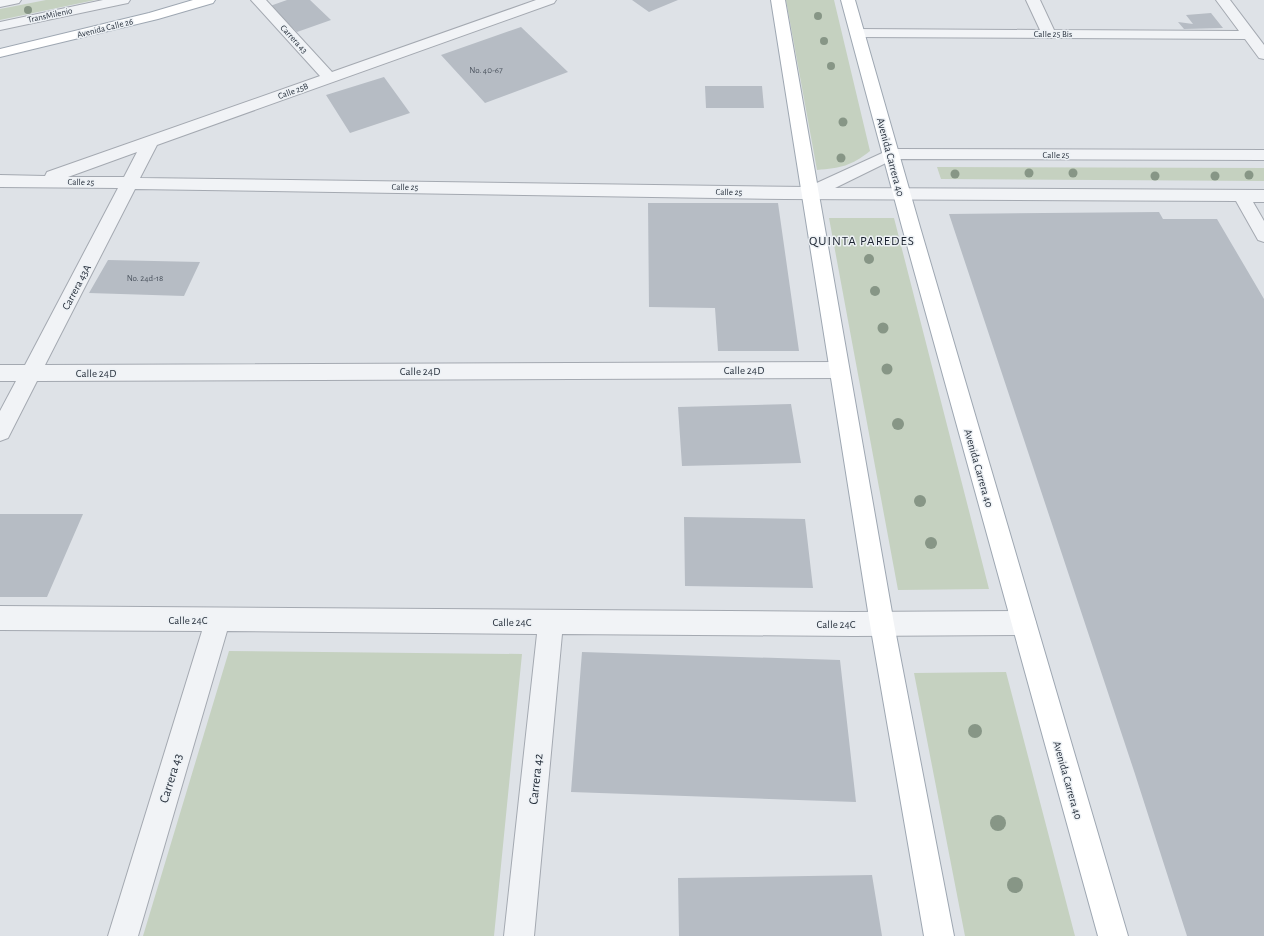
<svg xmlns="http://www.w3.org/2000/svg" width="1264" height="936" font-family="'Alegreya Sans',sans-serif">
<style>
.green{fill:#c5d1c0}
.building{fill:#b6bcc4}
.lines{fill:none;stroke-linecap:round;stroke-linejoin:round}
.minor-casing{stroke:#a4a9b1;stroke-width:2}
.major-casing{stroke:#9ea7b2;stroke-width:2}
.minor{fill:#f1f3f6;fill-rule:evenodd}
.major{fill:#fff;fill-rule:evenodd}
.tree{fill:#879686}
.labels{text-anchor:middle;stroke-width:3;stroke-linejoin:round;paint-order:stroke}
.far-street-label{font-size:9px;fill:#28313d;stroke:#edf1f5}
.number-label{font-size:9px;fill:#4c545f}
.street-label{font-size:11px;fill:#28313d;stroke:#edf1f5}
.quarter-label{font-size:13px;letter-spacing:1px;fill:#1a222e;stroke:#edf1f5}
.near-street-label{font-size:13px;fill:#28313d;stroke:#edf1f5}
</style>
<rect width="100%" height="100%" fill="#dee2e7"/>
<path class="green" d="M 46,0 L 95,0 L 0,20 L 0,9 Z
M 786,0 L 834,0 L 870,151 C 851,166 841,168 817,170 Z
M 937,167 L 1264,168 L 1264,181 L 941,179 Z
M 829,218 L 894,218 L 989,589 L 898,590 Z
M 229,651 L 522,654 L 494,936 L 143,936 Z
M 1006,672 L 1075,936 L 965,936 L 914,673 Z"/>
<path class="building" d="M 287,0 L 310,0 L 331,20 L 297,32 L 270,6 Z
M 632,0 L 678,0 L 649,12 Z
M 1211,13 L 1223,28 L 1184,29 L 1178,22 L 1193,24 L 1186,15 Z
M 521,27 L 568,72 L 485,103 L 441,55 Z
M 384,77 L 410,113 L 350,133 L 326,95 Z
M 705,86 L 762,86 L 764,108 L 706,108 Z
M 648,203 L 778,203 L 799,351 L 718,351 L 715,308 L 649,307 Z
M 1159,212 L 1163,219 L 1217,219 L 1264,299 L 1264,936 L 1187,936 L 1135,774 L 949,214 Z
M 108,260 L 200,262 L 184,296 L 89,293 Z
M 791,404 L 801,463 L 682,466 L 678,407 Z
M 0,514 L 83,514 L 47,597 L 0,597 Z
M 684,517 L 805,519 L 813,588 L 685,586 Z
M 582,652 L 840,660 L 856,802 L 571,792 Z
M 872,875 L 882,936 L 679,936 L 678,878 Z"/>
<g class="lines">
<g class="minor-casing">
<path id="minor" d="M 0,0 L 21,0 L 19,3 L 0,7 Z
M 103,0 L 130,0 L 128,3 L 123,4 L 0,30 L 0,22 Z
M 251,0 L 266,0 L 332,72 L 536,0 L 556,0 L 554,3 L 157,145 L 140,178 L 808,187 L 891,149 L 1264,150 L 1264,160 L 894,159 L 835,188 L 1264,190 L 1264,202 L 1253,202 L 1264,221 L 1264,242 L 1258,240 L 1236,201 L 786,199 L 135,189 L 45,365 L 839,362 L 846,364 L 849,370 L 846,376 L 839,378 L 37,381 L 8,438 L 0,441 L 0,411 L 16,381 L 0,381 L 0,365 L 25,365 L 118,188 L 0,187 L 0,175 L 45,176 L 47,172 L 320,76 ZM 137,152 L 124,177 L 68,177 Z
M 1026,0 L 1040,0 L 1054,30 L 1239,31 L 1216,0 L 1230,0 L 1264,45 L 1264,59 L 1259,58 L 1245,39 L 857,37 L 852,36 L 850,33 L 852,30 L 857,29 L 1040,30 Z
M 0,606 L 853,612 L 1024,611 L 1033,615 L 1036,623 L 1033,631 L 1024,635 L 853,636 L 562,634 L 534,936 L 504,936 L 537,634 L 227,631 L 138,936 L 108,936 L 202,631 L 0,630 Z"/>
</g>
<g class="major-casing">
<path id="major" d="M 193,0 L 215,0 L 213,3 L 158,19 L 0,57 L 0,49 L 149,13 Z
M 771,0 L 785,0 L 894,624 L 954,936 L 924,936 L 870,624 Z
M 841,0 L 855,0 L 920,227 L 1128,936 L 1098,936 L 902,227 Z"/>
</g>
<use href="#minor" class="minor"/>
<use href="#major" class="major"/>
</g>
<g class="tree">
<circle cx="28" cy="10" r="4"/>
<circle cx="818" cy="16" r="4"/>
<circle cx="824" cy="41" r="4"/>
<circle cx="831" cy="66" r="4"/>
<circle cx="843" cy="122" r="4.5"/>
<circle cx="841" cy="158" r="4.5"/>
<circle cx="1029" cy="173" r="4.5"/>
<circle cx="1073" cy="173" r="4.5"/>
<circle cx="955" cy="174" r="4.5"/>
<circle cx="1249" cy="175" r="4.5"/>
<circle cx="1155" cy="176" r="4.5"/>
<circle cx="1215" cy="176" r="4.5"/>
<circle cx="869" cy="259" r="5"/>
<circle cx="875" cy="291" r="5"/>
<circle cx="883" cy="328" r="5.5"/>
<circle cx="887" cy="369" r="5.5"/>
<circle cx="898" cy="424" r="6"/>
<circle cx="920" cy="501" r="6"/>
<circle cx="931" cy="543" r="6"/>
<circle cx="975" cy="731" r="7"/>
<circle cx="998" cy="823" r="8"/>
<circle cx="1015" cy="885" r="8"/>
</g>
<g class="labels">
<g class="far-street-label">
<text transform="translate(50 15) rotate(-12)" y="3">TransMilenio</text>
<text transform="translate(105 28) rotate(-14)" y="3">Avenida Calle 26</text>
<text x="1053" y="37">Calle 25 Bis</text>
<text transform="translate(294 39) rotate(47)" y="3">Carrera 43</text>
<text transform="translate(293 91) rotate(-20)" y="3">Calle 25B</text>
<text x="1056" y="158">Calle 25</text>
<text transform="translate(81 182) rotate(1)" y="3">Calle 25</text>
<text transform="translate(405 187) rotate(1)" y="3">Calle 25</text>
<text transform="translate(729 192) rotate(1)" y="3">Calle 25</text>
</g>
<g class="number-label">
<text x="486" y="73">No. 40-67</text>
<text x="145" y="281">No. 24d-18</text>
</g>
<g class="street-label">
<text transform="translate(891 157) rotate(75)" y="4">Avenida Carrera 40</text>
<text transform="translate(76 287) rotate(-62)" y="4">Carrera 43A</text>
<text x="744" y="374">Calle 24D</text>
<text x="420" y="375">Calle 24D</text>
<text x="96" y="377">Calle 24D</text>
<text transform="translate(979 468) rotate(74)" y="4">Avenida Carrera 40</text>
<text x="188" y="624">Calle 24C</text>
<text x="512" y="626">Calle 24C</text>
<text x="836" y="628">Calle 24C</text>
<text transform="translate(1068 780) rotate(74)" y="4">Avenida Carrera 40</text>
</g>
<g class="quarter-label">
<text x="862" y="245">QUINTA PAREDES</text>
</g>
<g class="near-street-label">
<text transform="translate(170 778) rotate(-73)" y="5">Carrera 43</text>
<text transform="translate(535 779) rotate(-84)" y="5">Carrera 42</text>
</g>
</g>
</svg>
